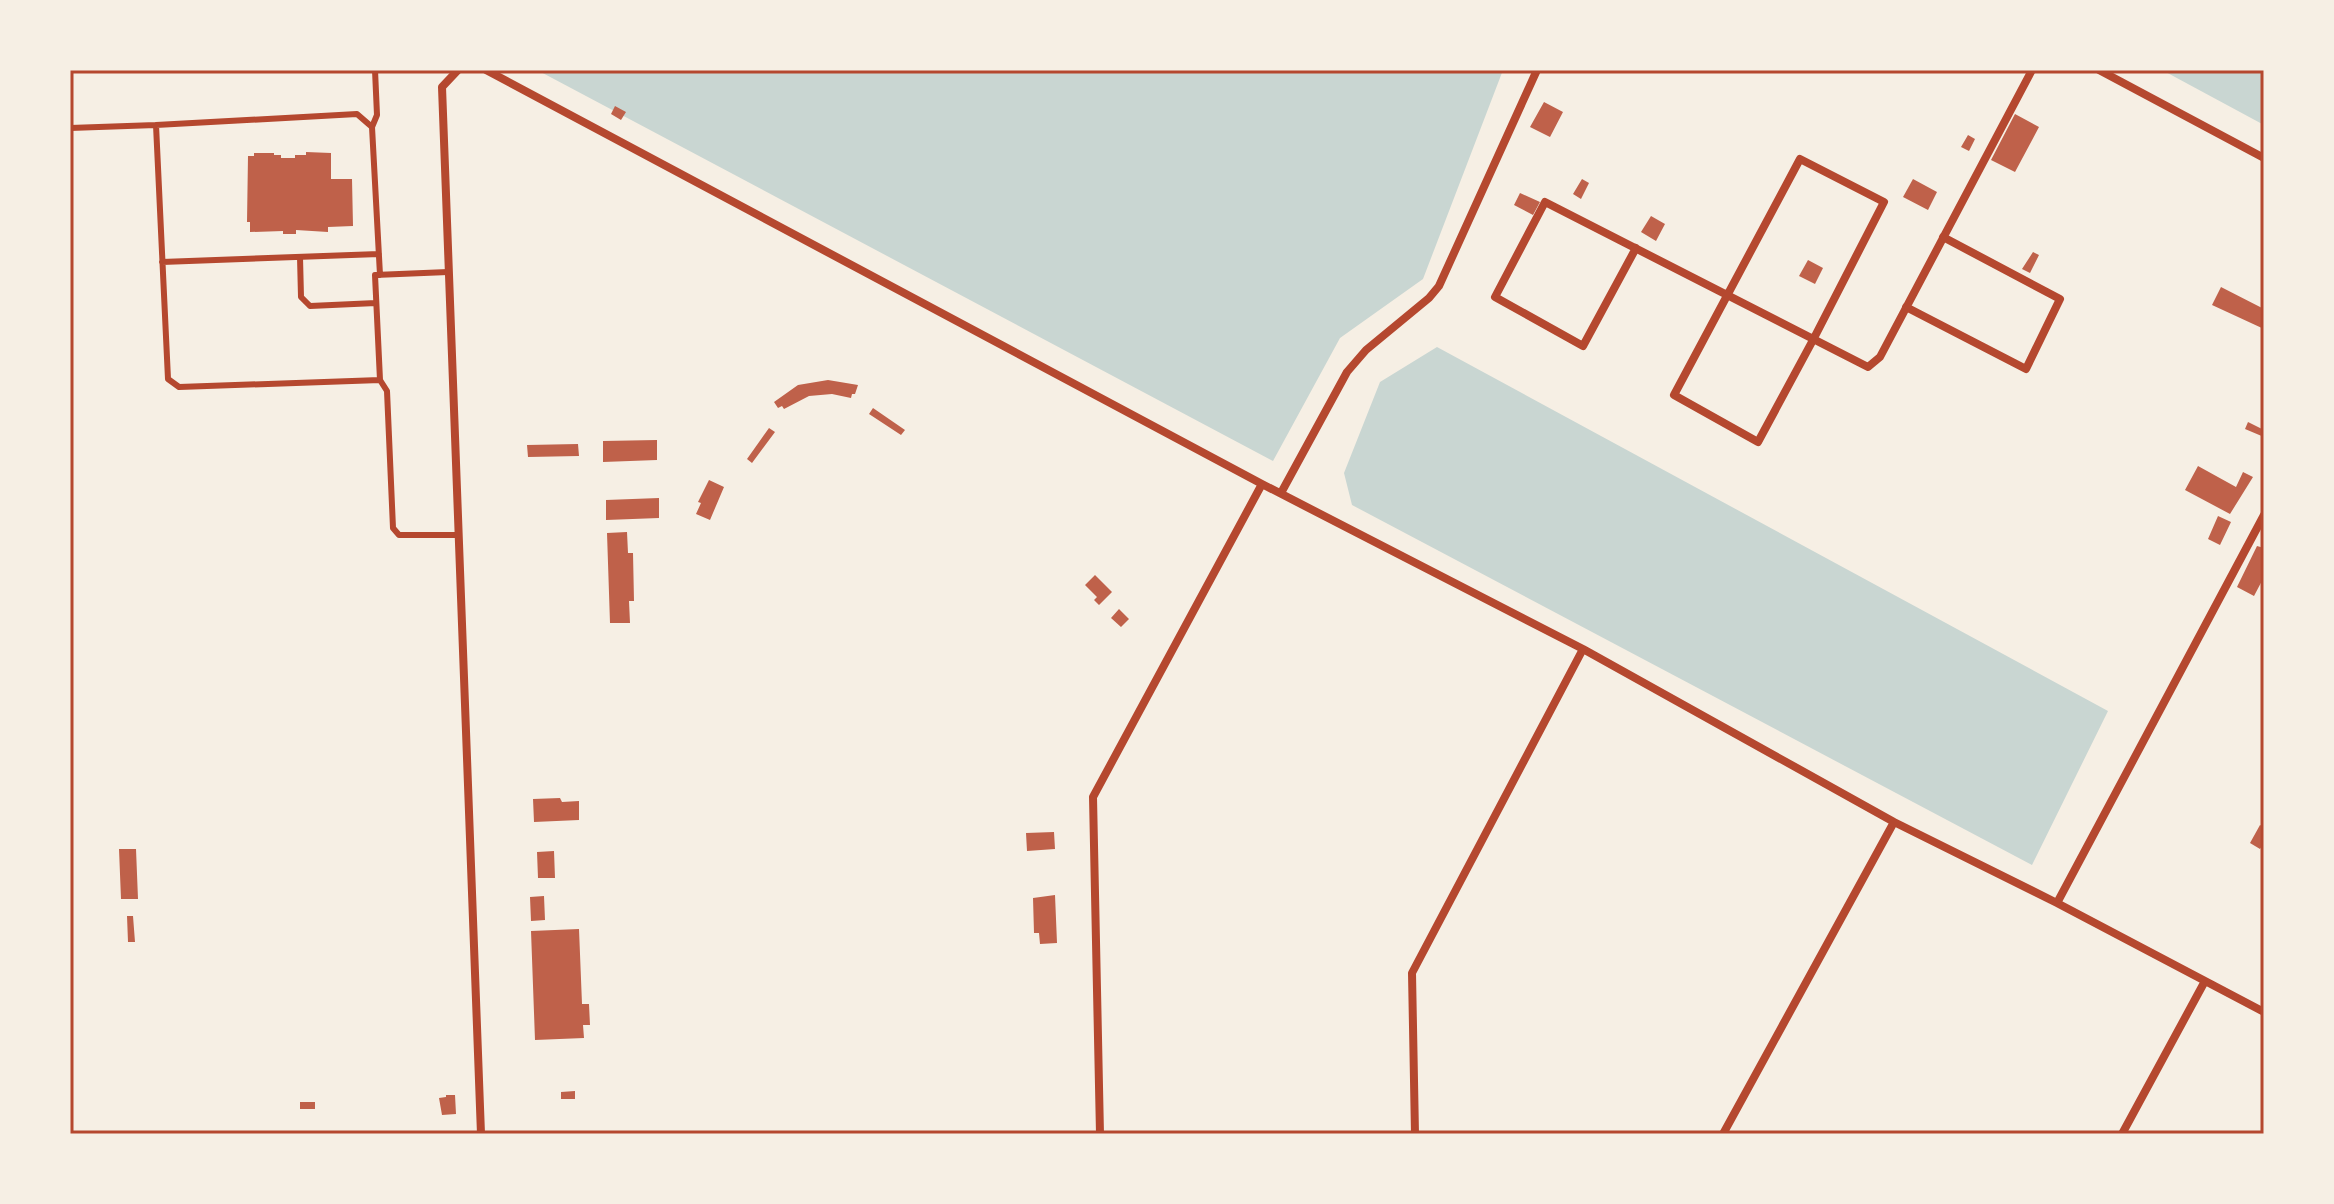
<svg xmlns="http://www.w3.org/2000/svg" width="2334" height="1204" font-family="'Exo 2',sans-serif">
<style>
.water{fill:#c9d6d2}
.building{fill:#bf614a}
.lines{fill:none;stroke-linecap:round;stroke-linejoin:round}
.service{stroke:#b5482f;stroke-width:6}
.minor{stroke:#b5482f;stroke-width:8}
.neatline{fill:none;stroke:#b5482f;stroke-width:3}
</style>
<rect width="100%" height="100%" fill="#f6efe4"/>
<path class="water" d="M 537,70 L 1503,70 L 1423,279 L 1340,338 L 1273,461 Z
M 2162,70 L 2264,70 L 2264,125 Z
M 1437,347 L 2108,711 L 2032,865 L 1352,505 L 1344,473 L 1380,382 Z"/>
<path class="building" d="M 1544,102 L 1563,112 L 1550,137 L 1530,127 Z
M 615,106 L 626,112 L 621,120 L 611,114 Z
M 2015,114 L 2039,127 L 2015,172 L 1991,160 Z
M 1968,135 L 1975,139 L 1969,151 L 1961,147 Z
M 306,152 L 331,153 L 331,179 L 352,179 L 353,226 L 328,227 L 328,232 L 296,230 L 296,234 L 283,234 L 283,231 L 250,232 L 250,222 L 247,222 L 248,156 L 254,156 L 254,153 L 274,153 L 274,155 L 281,155 L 281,158 L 295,158 L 295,155 L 306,155 Z
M 1582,179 L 1589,183 L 1581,199 L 1573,194 Z
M 1913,179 L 1937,192 L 1928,210 L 1903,197 Z
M 1520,193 L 1540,202 L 1533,215 L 1514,205 Z
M 1651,216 L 1665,224 L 1656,241 L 1641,232 Z
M 2033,252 L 2039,255 L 2030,273 L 2022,269 Z
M 1808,260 L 1823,268 L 1815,284 L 1799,276 Z
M 2221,287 L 2264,309 L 2264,329 L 2212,305 Z
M 828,380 L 858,385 L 855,394 L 852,394 L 851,398 L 832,394 L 809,396 L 784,409 L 782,406 L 778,408 L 774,402 L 798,385 Z
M 873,408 L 905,430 L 901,435 L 869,414 Z
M 2248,422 L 2264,430 L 2264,437 L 2245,429 Z
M 769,428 L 775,432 L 752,463 L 747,459 Z
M 657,440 L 657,460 L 603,462 L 603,441 Z
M 578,444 L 579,456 L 528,457 L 527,445 Z
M 2198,466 L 2236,487 L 2243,472 L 2253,477 L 2230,514 L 2185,490 Z
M 709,480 L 724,487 L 710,520 L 696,514 L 701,503 L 698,502 Z
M 659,498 L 659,518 L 606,520 L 606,500 Z
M 2218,516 L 2231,522 L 2220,545 L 2208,539 Z
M 627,532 L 628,553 L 633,553 L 634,601 L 629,601 L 630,623 L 610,623 L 607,533 Z
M 2257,546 L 2264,548 L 2264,577 L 2254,596 L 2237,587 Z
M 1095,575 L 1112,592 L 1099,605 L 1094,600 L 1097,597 L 1085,585 Z
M 1119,609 L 1129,619 L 1121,627 L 1111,618 Z
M 560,798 L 562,802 L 579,801 L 579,820 L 534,822 L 533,799 Z
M 2260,825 L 2264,827 L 2264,843 L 2260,849 L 2250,843 Z
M 1054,832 L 1055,849 L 1027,851 L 1026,833 Z
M 119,849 L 136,849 L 138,899 L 121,899 Z
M 554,851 L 555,878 L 538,878 L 537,852 Z
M 1055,895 L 1057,943 L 1040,944 L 1039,933 L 1034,933 L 1033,898 Z
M 544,896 L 545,920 L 531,921 L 530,897 Z
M 127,916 L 133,916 L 135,942 L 128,942 Z
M 579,929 L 582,1004 L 589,1004 L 590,1025 L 583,1025 L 584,1038 L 535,1040 L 531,931 Z
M 575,1091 L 575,1099 L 561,1099 L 561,1092 Z
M 446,1095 L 455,1095 L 456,1114 L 442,1115 L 439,1098 L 446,1097 Z
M 300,1102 L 315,1102 L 315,1109 L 300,1109 Z"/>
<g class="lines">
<path class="service" d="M 375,70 L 377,115 L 372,127 L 380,275
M 156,125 L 357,114 L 372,127
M 70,128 L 156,125 L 168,379 L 179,387 L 380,380 L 375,275 L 448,272
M 300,257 L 301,297 L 310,306 L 376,303
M 162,262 L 379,254
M 380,380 L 387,391 L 393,528 L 399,535 L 458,535"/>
<path class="minor" d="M 458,70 L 442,87 L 481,1134
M 486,70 L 1262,484 L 1583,649 L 1894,822 L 2057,903 L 2264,1012
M 2099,70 L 2264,158
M 1800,159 L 1884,202 L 1813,340 L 1758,442 L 1674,395 Z
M 1636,248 L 1583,346 L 1495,297 L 1545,202 L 1868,367 L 1880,357 L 2032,70
M 1906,307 L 2026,369 L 2060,299 L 1943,237
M 1281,493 L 1347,372 L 1366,350 L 1429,298 L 1439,286 L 1537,70
M 2057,903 L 2264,515
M 1100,1134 L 1093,797 L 1262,484
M 1415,1134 L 1412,973 L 1583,649
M 1723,1134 L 1894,822
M 2122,1134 L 2205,981"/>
</g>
<rect width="2334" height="1204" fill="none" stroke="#f6efe4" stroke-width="144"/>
<rect x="72" y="72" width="2190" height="1060" class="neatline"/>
</svg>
